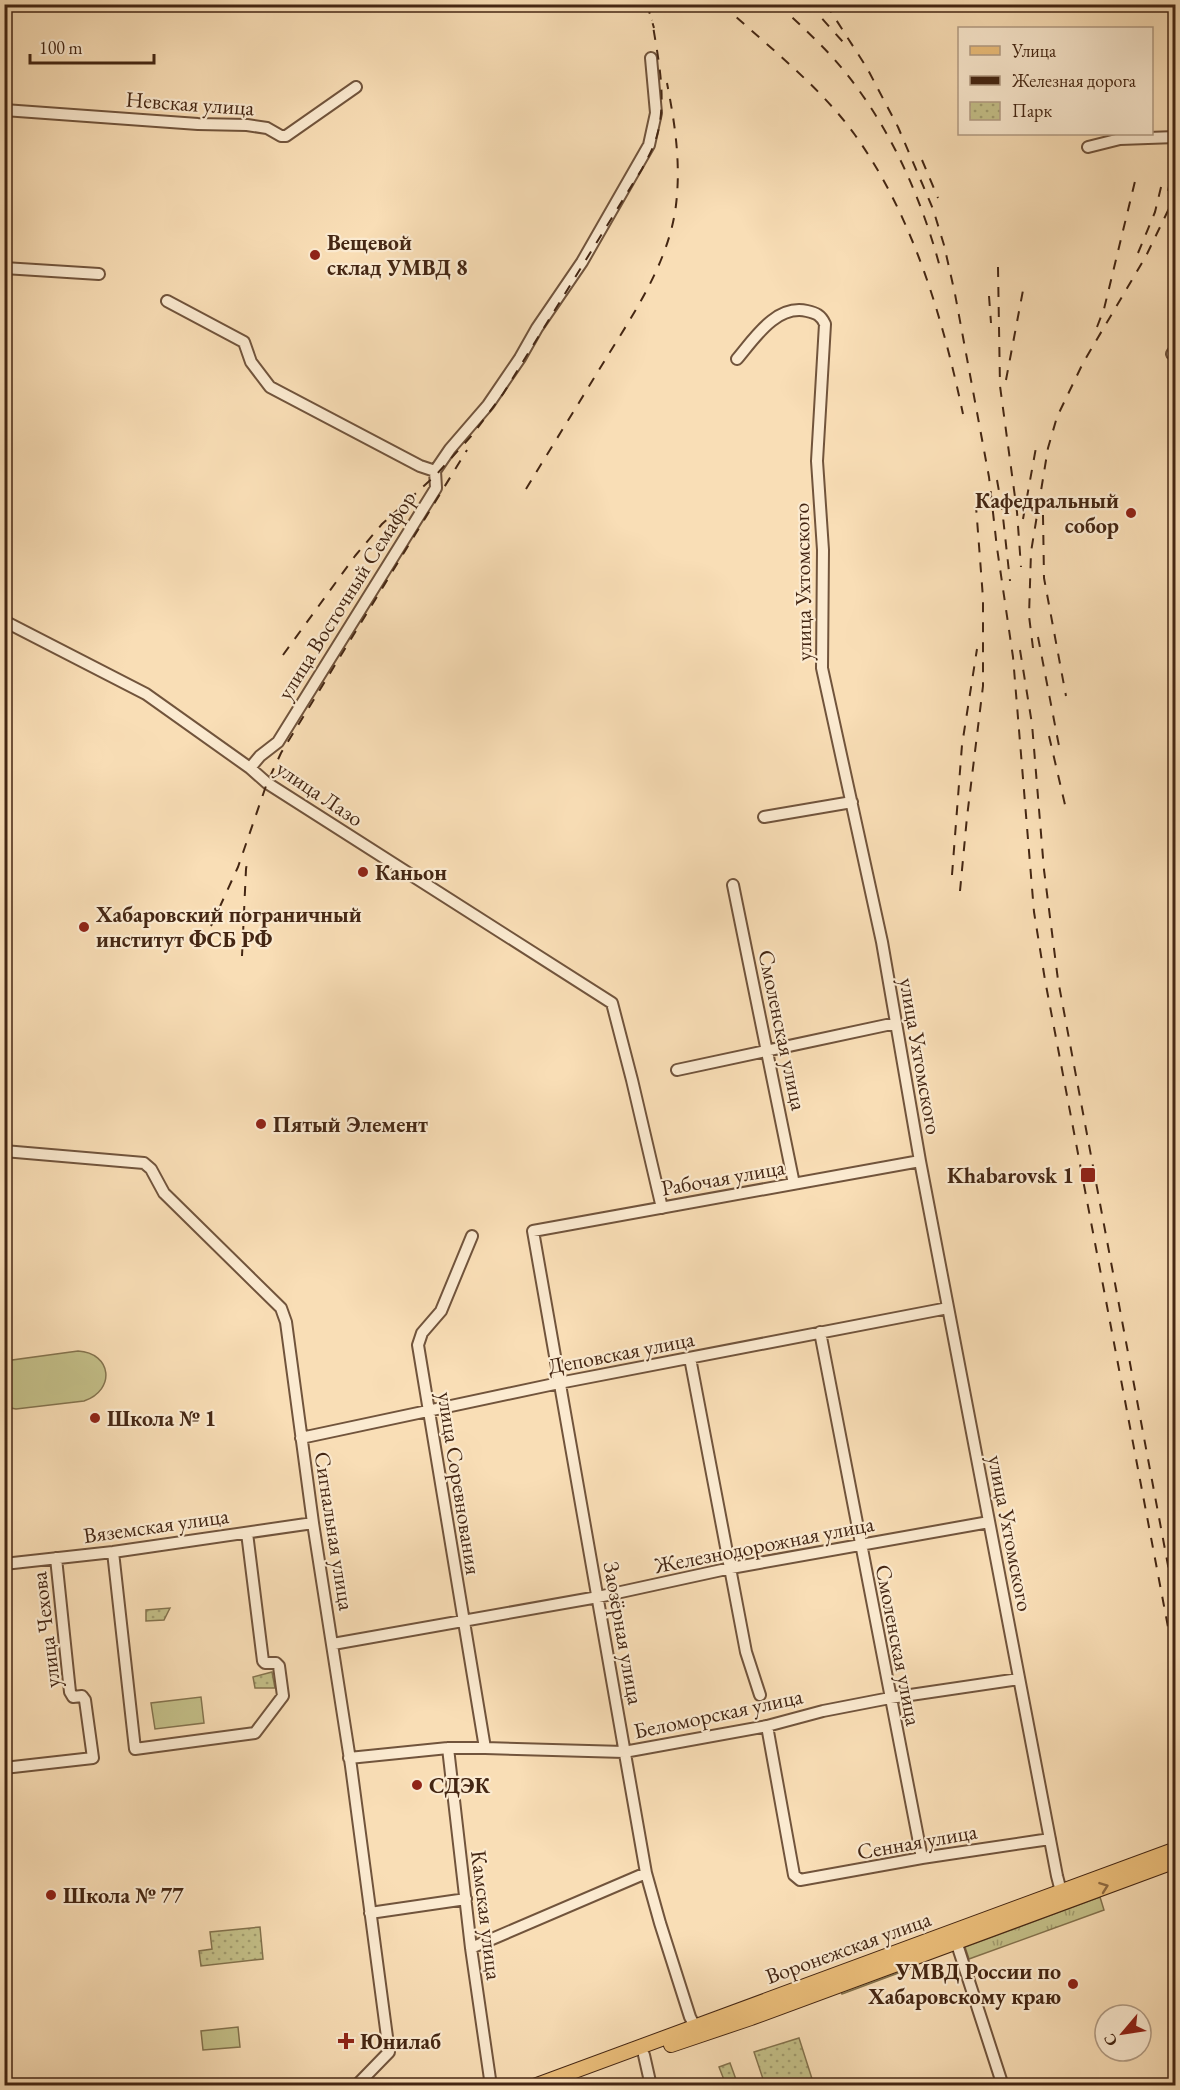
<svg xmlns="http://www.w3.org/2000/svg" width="1180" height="2090" font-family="'EB Garamond',serif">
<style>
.grass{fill:url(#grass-tufts);stroke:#84734e;stroke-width:1.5}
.park{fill:url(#park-dots);stroke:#84734e;stroke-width:1.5}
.pitch{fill:#c4c089;stroke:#84734e;stroke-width:1.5}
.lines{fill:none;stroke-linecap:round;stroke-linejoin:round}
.minor-casing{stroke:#71543c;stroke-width:14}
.major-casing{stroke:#442613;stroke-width:16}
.minor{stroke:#fbead0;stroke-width:10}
.major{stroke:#ecbf7b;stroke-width:14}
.rail{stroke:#442613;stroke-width:2;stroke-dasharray:10 10;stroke-linecap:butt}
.oneway{stroke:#906b42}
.poi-dot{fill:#8f2418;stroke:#fbead0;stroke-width:2}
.labels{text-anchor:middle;stroke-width:4.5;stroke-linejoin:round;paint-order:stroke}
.street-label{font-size:22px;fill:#442613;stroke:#fbead0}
.poi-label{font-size:22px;font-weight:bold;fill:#442613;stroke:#fbead0;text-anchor:start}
</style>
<defs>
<pattern id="grass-tufts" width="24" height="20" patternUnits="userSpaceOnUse" patternTransform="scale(1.5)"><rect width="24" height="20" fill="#c4c089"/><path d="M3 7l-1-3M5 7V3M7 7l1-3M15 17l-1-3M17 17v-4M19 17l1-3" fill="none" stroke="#a19c6f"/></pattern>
<pattern id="park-dots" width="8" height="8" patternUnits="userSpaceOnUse" patternTransform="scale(1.5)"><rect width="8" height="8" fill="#c4c089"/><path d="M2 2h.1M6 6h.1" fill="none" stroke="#a19c6f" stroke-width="1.8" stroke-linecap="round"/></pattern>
</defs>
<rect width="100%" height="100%" fill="#f9deb6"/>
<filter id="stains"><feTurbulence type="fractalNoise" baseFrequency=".00333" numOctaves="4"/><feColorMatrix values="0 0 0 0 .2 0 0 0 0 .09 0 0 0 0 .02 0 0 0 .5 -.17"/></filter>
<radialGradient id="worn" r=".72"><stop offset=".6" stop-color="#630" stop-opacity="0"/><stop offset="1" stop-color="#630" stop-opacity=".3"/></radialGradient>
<path class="grass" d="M 1100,1897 L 1104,1910 L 969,1959 L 965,1947 Z
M 907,1965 L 909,1969 L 842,1994 L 840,1989 Z"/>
<path class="park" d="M 170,1608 L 164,1620 L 146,1621 L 146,1610 Z
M 272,1672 L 275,1688 L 255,1688 L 253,1677 Z
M 260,1927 L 263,1959 L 201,1966 L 199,1951 L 212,1949 L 210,1932 Z
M 799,2038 L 814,2085 L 765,2085 L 754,2052 Z
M 730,2063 L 738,2085 L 726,2085 L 719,2067 Z"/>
<path class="pitch" d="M 78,1351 C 112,1353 116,1390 84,1401 L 16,1409 L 5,1407 L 5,1361 Z
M 201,1697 L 204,1723 L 155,1729 L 151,1703 Z
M 238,2027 L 240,2047 L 203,2050 L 201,2031 Z"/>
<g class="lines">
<g class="minor-casing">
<path id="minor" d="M 4,110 L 198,124 L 247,125 L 267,128 L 281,136 L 286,136 L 356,87
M 1088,147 L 1120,139 L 1176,137
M 4,268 L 99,274
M 167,301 L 244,342 L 251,362 L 270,387 L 420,466 L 435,471
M 1172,354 L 1176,348
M 737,359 C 754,339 776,304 807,311 C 816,313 821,315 825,324 L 817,461 L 823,550 L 822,668 L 882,942 L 920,1161 L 1057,1876 L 1063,1899
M 4,621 L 146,694 L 250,768 L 267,783 L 612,1003 L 632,1080 L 662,1208
M 250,768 L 260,756 L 278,742 L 436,488 L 435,471 L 450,449 L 488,405 L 520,358 L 537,328 L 582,262 L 649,145 L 656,113 L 651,58
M 764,817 L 852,802
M 733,885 L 794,1184
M 677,1070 L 896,1023
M 4,1151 L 144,1163 L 151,1169 L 164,1193 L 281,1308 L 286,1322 L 313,1523 L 351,1766 L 389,2052 L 356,2086
M 472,1236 L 441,1311 L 422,1333 L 418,1345 L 485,1748
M 820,1332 L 922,1858
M 690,1358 L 746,1652 L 760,1695
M 301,1438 L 559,1383 L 948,1308
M 113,1552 L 135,1749 L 255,1733 L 283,1696 L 279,1666 L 276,1663 L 265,1663 L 263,1661 L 247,1533
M 4,1564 L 113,1552 L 313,1523
M 333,1644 L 598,1597 L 731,1568 L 989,1522
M 767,1726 L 794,1875 L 800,1880 L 922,1858 L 1050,1839
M 448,1748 L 471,1948 L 491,2086
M 349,1758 L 448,1748 L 485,1748 L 624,1752 L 767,1726 L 823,1711 L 890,1698 L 1019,1679
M 4,1768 L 93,1758 L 85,1700 L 82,1696 L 73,1697 L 70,1692 L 56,1558
M 370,1913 L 466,1899
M 954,1935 L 1003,2086
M 471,1948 L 646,1873
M 698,2032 L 690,2017 L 660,1923 L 646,1873 L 533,1231 L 920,1161
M 644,2055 L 651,2086"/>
</g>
<g class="major-casing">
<path id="major" d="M 671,2045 L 751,2018 L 1176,1861
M 534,2086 L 1176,1849"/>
</g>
<use href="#minor" class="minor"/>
<use href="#major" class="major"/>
<path class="rail" d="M 647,4 L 654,28
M 722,4 C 767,46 819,85 855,135 C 913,216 943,319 963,414
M 778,4 C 797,22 817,40 834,59 C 887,119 921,195 941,271
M 809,4 L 843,42
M 826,4 L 867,68 L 898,127 L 933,209 L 944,245 L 955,294 L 989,477 L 997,548 L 1013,657 L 1034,912 L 1045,980 L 1176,1669
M 922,160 L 938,198
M 1168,191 L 1176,153
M 1138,253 L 1155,212 L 1163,179
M 998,267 L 1000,386 L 1017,512 L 1021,567
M 989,296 L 991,323
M 1097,327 L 1104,309 L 1137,173
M 1006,380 L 1024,285
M 997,480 L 1002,508 L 1010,581
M 526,489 C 551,448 577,406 602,365 C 632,316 669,263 676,205 C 681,163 675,124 667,83
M 1043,515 L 1044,578 L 1066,696
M 1023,519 L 1037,442
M 1038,637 L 1059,746
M 1033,648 L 1029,616 L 1031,552 L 1048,448 L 1057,417 L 1083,363 L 1146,256 L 1176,194
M 1020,650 L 1032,724 L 1044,870 L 1058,980 L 1176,1608
M 283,655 L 355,556 L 382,524 L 436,475 L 473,434 L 503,394 L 642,169 C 647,159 653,149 656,139 C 668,101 658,58 652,20
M 1049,736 L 1066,809
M 952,875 L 962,745 L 977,649
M 960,891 L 967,817 L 983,686 L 983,598 L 976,506
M 211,926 L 238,867 L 267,783 L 281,753 L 467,450
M 242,956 L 246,869 L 248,857"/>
</g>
<defs><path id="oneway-chevron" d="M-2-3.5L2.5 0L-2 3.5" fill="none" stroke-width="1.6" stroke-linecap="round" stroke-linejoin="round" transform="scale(1.5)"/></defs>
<use class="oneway" href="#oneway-chevron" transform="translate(1104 1887) rotate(-20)"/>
<g class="poi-dot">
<circle cx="315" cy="255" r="6"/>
<circle cx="1131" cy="513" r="6"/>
<circle cx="363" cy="872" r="6"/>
<circle cx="84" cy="927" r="6"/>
<circle cx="261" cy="1124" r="6"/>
<rect x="1080" y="1167" width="16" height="16" rx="3"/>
<circle cx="95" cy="1418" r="6"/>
<circle cx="417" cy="1785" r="6"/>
<circle cx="51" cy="1895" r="6"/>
<circle cx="1073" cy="1984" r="6"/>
<path d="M343 2032h6v6h6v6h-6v6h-6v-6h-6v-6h6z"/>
</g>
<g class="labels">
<g class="street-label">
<text transform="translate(190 103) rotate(4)" y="8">Невская улица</text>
<text transform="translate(802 582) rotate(-91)" y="8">улица Ухтомского</text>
<text transform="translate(346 595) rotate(-58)" y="8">улица Восточный Семафор</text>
<text transform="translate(320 793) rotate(34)" y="8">улица Лазо</text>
<text transform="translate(783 1030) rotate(78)" y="8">Смоленская улица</text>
<text transform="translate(921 1056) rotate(80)" y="8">улица Ухтомского</text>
<text transform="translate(723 1177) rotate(-10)" y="8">Рабочая улица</text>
<text transform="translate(621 1352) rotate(-11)" y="8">Деповская улица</text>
<text transform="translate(460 1483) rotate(81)" y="8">улица Соревнования</text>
<text transform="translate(156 1525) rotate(-8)" y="8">Вяземская улица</text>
<text transform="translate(335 1531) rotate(81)" y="8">Сигнальная улица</text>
<text transform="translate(1011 1533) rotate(79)" y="8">улица Ухтомского</text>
<text transform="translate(764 1544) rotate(-11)" y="8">Железнодорожная улица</text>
<text transform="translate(45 1630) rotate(-97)" y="8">улица Чехова</text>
<text transform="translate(624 1633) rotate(80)" y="8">Заозёрная улица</text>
<text transform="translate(899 1645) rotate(79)" y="8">Смоленская улица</text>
<text transform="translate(718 1713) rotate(-12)" y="8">Беломорская улица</text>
<text transform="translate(917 1841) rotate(-10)" y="8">Сенная улица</text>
<text transform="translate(487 1915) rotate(83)" y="8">Камская улица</text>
<text transform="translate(848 1947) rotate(-20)" y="8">Воронежская улица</text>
</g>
<g class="poi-label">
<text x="327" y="250">Вещевой<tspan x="327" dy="25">склад УМВД 8</tspan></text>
<text x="1119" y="508" text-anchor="end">Кафедральный<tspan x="1119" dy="25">собор</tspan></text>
<text x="375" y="880">Каньон</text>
<text x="96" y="922">Хабаровский пограничный<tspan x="96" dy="25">институт ФСБ РФ</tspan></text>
<text x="273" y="1132">Пятый Элемент</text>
<text x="1074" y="1183" text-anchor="end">Khabarovsk 1</text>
<text x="107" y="1426">Школа № 1</text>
<text x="429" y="1793">СДЭК</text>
<text x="63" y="1903">Школа № 77</text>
<text x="1061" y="1979" text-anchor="end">УМВД России по<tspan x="1061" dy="25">Хабаровскому краю</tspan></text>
<text x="360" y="2049">Юнилаб</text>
</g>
</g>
<rect width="1180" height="2090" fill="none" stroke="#f9deb6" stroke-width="24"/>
<rect x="6" y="6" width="1168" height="2078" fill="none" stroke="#442613" stroke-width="3"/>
<rect x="12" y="12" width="1156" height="2066" fill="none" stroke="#442613" stroke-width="1.5"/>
<rect x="958" y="27" width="195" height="108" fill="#fbead0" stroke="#b29c84" stroke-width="1.5"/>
<rect x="970" y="46" width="30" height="9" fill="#ecbf7b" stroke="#b29c84" stroke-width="1.5"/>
<text x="1012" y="57" font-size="18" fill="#442613">Улица</text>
<rect x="970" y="76" width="30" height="9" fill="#442613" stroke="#b29c84" stroke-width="1.5"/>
<text x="1012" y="87" font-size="18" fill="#442613">Железная дорога</text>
<rect x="970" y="102" width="30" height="18" fill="url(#park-dots)" stroke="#b29c84" stroke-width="1.5"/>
<text x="1012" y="117" font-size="18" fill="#442613">Парк</text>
<g transform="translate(1123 2033) rotate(241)"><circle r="28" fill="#fbead0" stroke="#b29c84" stroke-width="1.5"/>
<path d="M0-4.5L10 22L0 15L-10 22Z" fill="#8f2418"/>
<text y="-9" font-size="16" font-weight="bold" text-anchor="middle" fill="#442613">С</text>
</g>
<path d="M30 54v9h124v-9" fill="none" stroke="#442613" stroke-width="3"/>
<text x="39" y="54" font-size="18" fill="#442613" stroke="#fbead0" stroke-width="4.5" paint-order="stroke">100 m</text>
<rect width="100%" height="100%" filter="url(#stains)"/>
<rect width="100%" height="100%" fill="url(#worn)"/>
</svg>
